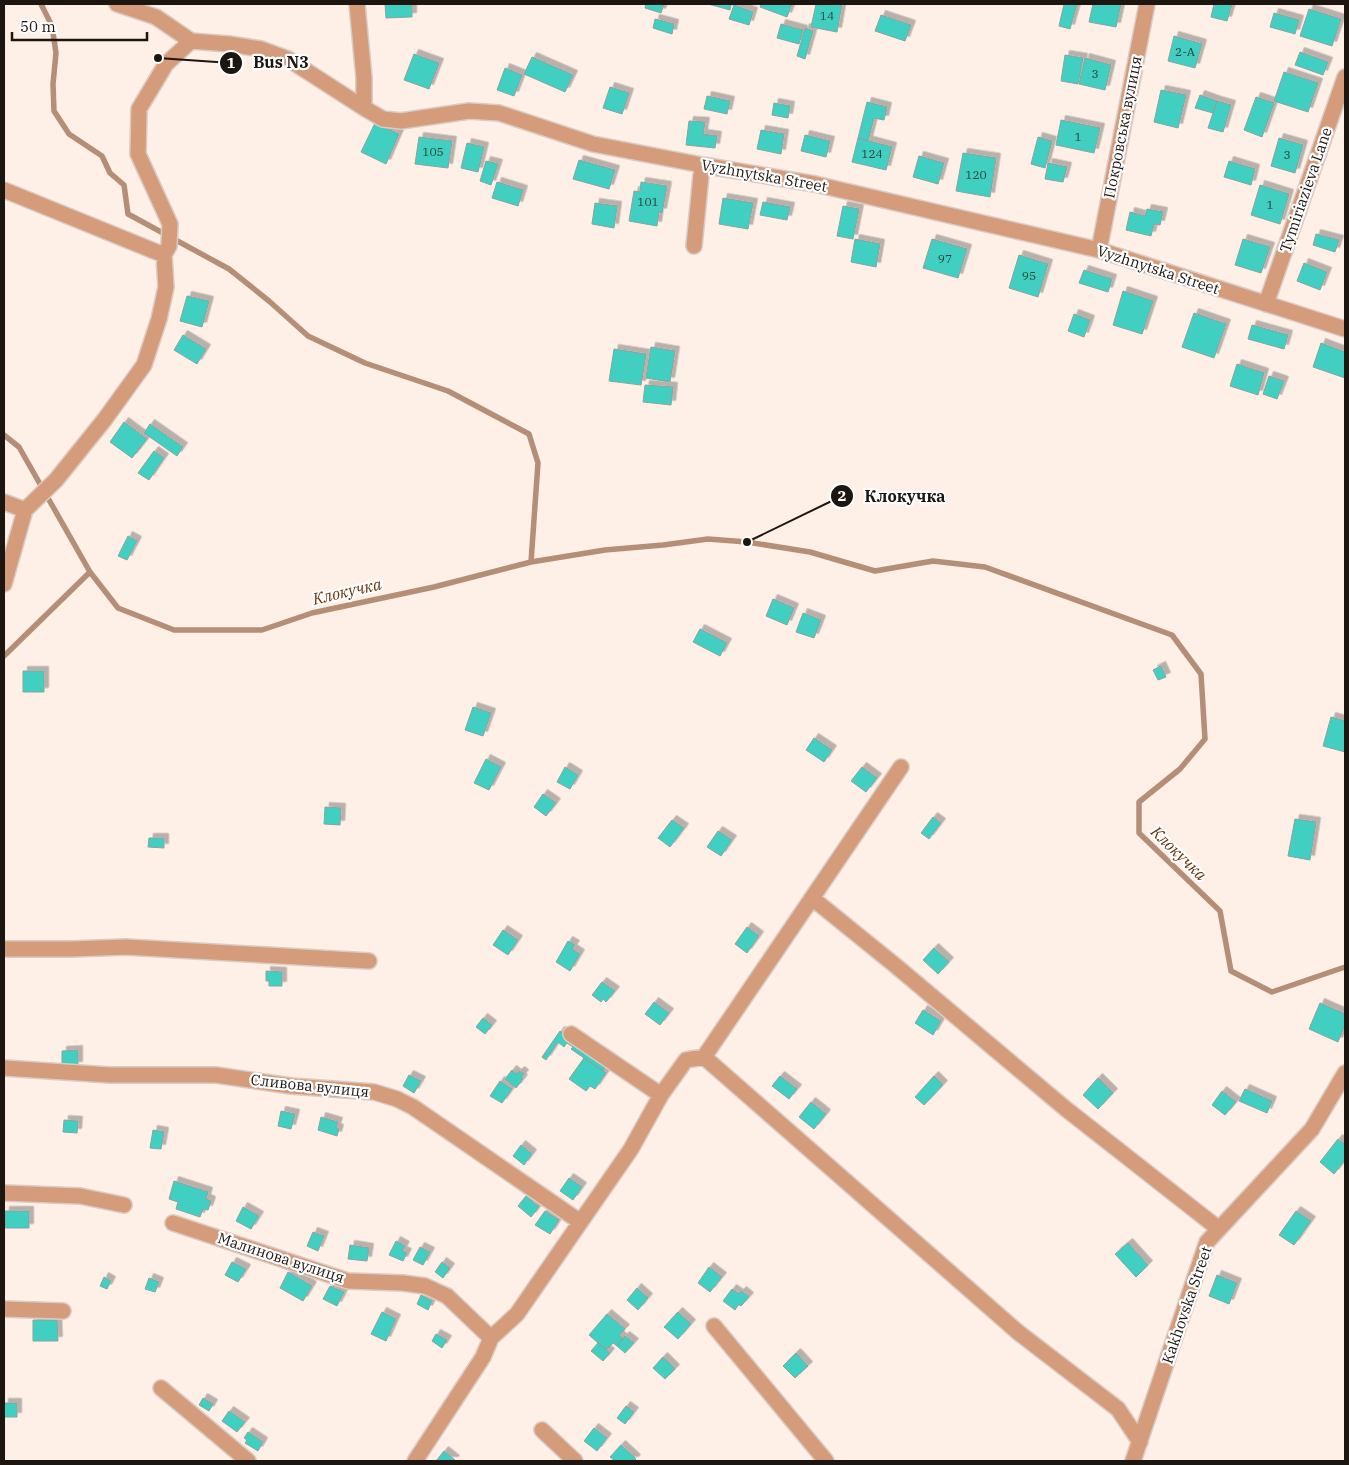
<svg xmlns="http://www.w3.org/2000/svg" width="1349" height="1465" font-family="'IBM Plex Serif',serif">
<style>
.lines{fill:none;stroke-linecap:round;stroke-linejoin:round}
.stream{stroke:#b58e77;stroke-width:5.5}
.building{fill:#41cfc0;stroke:#87a49f;filter:url(#shadow)}
.minor-casing{stroke:#daccc5;stroke-width:18}
.minor{stroke:#d49c7a;stroke-width:15}
.labels{text-anchor:middle;stroke-width:4.5;stroke-linejoin:round;paint-order:stroke}
.number-label{font-size:12px;fill:#26443c}
.street-label{font-size:15px;fill:#1d1510;stroke:#fff}
.water-label{font-size:16px;font-style:italic;fill:#68330b;stroke:#fff}
.leader{fill:none;stroke:#1d1510;stroke-width:2}
.callout-dot{fill:#1d1510;stroke:#fff;stroke-width:2}
.mark-label{font-size:15px;text-anchor:middle;font-weight:bold;fill:#fff}
.callout-label{font-size:16px;text-anchor:middle;font-weight:bold;fill:#1d1510;stroke:#fff;stroke-width:4.5;stroke-linejoin:round;paint-order:stroke}
</style>
<defs>
<filter id="shadow"><feDropShadow dx="4.5" dy="-4.5" stdDeviation="0" flood-color="#0004"/></filter>
</defs>
<rect width="100%" height="100%" fill="#feefe7"/>
<g class="lines">
<path class="stream" d="M 41,4 L 52,26 L 56,53 L 53,84 L 54,111 L 69,134 L 102,156 L 110,173 L 124,185 L 128,214 L 229,269 L 269,301 L 308,336 L 365,363 L 448,391 L 529,434 L 538,463 L 531,562
M 4,435 L 19,447 L 90,572 L 118,608 L 174,630 L 262,630 L 312,613 L 434,587 L 531,562 L 605,550 L 663,545 L 708,539 L 747,542 L 810,552 L 875,571 L 933,561 L 985,567 L 1172,635 L 1201,674 L 1205,739 L 1180,769 L 1139,802 L 1139,833 L 1220,911 L 1231,971 L 1272,992 L 1345,967
M 4,656 L 90,572"/>
</g>
<path class="building" d="M 385,4 L 412,4 L 412,17 L 386,18 Z
M 646,4 L 664,4 L 661,13 L 645,8 Z
M 708,4 L 731,4 L 730,10 Z
M 761,4 L 792,4 L 787,17 L 760,7 Z
M 816,4 L 842,4 L 837,32 L 811,27 Z
M 1064,4 L 1077,4 L 1070,29 L 1059,26 Z
M 1093,4 L 1121,4 L 1116,27 L 1089,22 Z
M 1214,4 L 1232,4 L 1227,21 L 1211,17 Z
M 734,5 L 753,12 L 749,25 L 729,19 Z
M 1309,9 L 1341,19 L 1332,46 L 1300,36 Z
M 1274,13 L 1299,20 L 1295,34 L 1270,27 Z
M 881,15 L 911,25 L 905,41 L 875,31 Z
M 655,19 L 674,24 L 672,34 L 653,28 Z
M 781,24 L 803,30 L 799,44 L 777,38 Z
M 805,28 L 813,31 L 805,59 L 797,56 Z
M 1174,36 L 1202,44 L 1195,68 L 1168,61 Z
M 1300,52 L 1328,62 L 1323,75 L 1295,65 Z
M 414,54 L 439,63 L 429,89 L 404,80 Z
M 1065,55 L 1083,58 L 1078,84 L 1061,81 Z
M 532,57 L 573,75 L 565,92 L 524,74 Z
M 1085,58 L 1111,65 L 1105,90 L 1079,84 Z
M 505,68 L 522,75 L 514,96 L 497,90 Z
M 1284,72 L 1318,83 L 1308,112 L 1274,101 Z
M 610,87 L 629,93 L 622,114 L 603,108 Z
M 1161,90 L 1186,95 L 1178,128 L 1154,122 Z
M 1200,95 L 1217,101 L 1213,113 L 1195,108 Z
M 707,96 L 730,101 L 727,114 L 704,109 Z
M 1256,97 L 1274,103 L 1262,137 L 1244,130 Z
M 1217,101 L 1231,105 L 1223,132 L 1208,128 Z
M 867,102 L 887,107 L 884,120 L 874,118 L 868,141 L 858,138 Z
M 774,103 L 790,106 L 788,118 L 772,115 Z
M 1061,120 L 1100,128 L 1094,153 L 1056,145 Z
M 689,121 L 705,122 L 703,134 L 717,136 L 715,148 L 686,145 Z
M 375,123 L 399,134 L 386,164 L 361,152 Z
M 761,130 L 784,134 L 781,154 L 757,149 Z
M 805,135 L 830,141 L 826,157 L 801,151 Z
M 419,137 L 452,141 L 448,168 L 415,164 Z
M 1038,137 L 1052,141 L 1045,168 L 1031,164 Z
M 858,138 L 892,147 L 886,170 L 852,162 Z
M 1279,138 L 1303,145 L 1295,173 L 1271,166 Z
M 467,143 L 484,147 L 478,172 L 461,168 Z
M 963,153 L 996,158 L 990,197 L 956,191 Z
M 919,156 L 944,163 L 938,184 L 913,177 Z
M 579,160 L 615,170 L 609,189 L 573,179 Z
M 486,161 L 498,164 L 491,185 L 480,181 Z
M 1229,161 L 1255,169 L 1251,185 L 1224,177 Z
M 1048,163 L 1067,167 L 1063,182 L 1045,179 Z
M 497,182 L 523,190 L 518,206 L 492,198 Z
M 641,182 L 667,186 L 662,213 L 659,212 L 657,226 L 629,221 L 634,191 L 640,192 Z
M 1260,185 L 1289,194 L 1280,224 L 1251,215 Z
M 723,198 L 753,203 L 748,229 L 719,224 Z
M 763,202 L 790,207 L 787,220 L 760,215 Z
M 595,203 L 617,206 L 614,228 L 592,224 Z
M 843,206 L 859,209 L 853,239 L 837,236 Z
M 1147,209 L 1163,212 L 1160,225 L 1154,224 L 1151,236 L 1126,230 L 1130,212 L 1145,216 Z
M 1316,234 L 1339,240 L 1335,252 L 1313,245 Z
M 855,239 L 880,244 L 876,267 L 851,262 Z
M 932,239 L 967,249 L 958,278 L 923,268 Z
M 1243,239 L 1270,247 L 1261,273 L 1235,265 Z
M 1019,255 L 1048,264 L 1038,297 L 1009,288 Z
M 1304,263 L 1327,272 L 1320,290 L 1297,281 Z
M 1084,270 L 1112,279 L 1108,292 L 1079,283 Z
M 1123,291 L 1153,301 L 1142,334 L 1113,325 Z
M 187,296 L 209,301 L 202,327 L 180,321 Z
M 1194,313 L 1226,324 L 1214,358 L 1182,347 Z
M 1074,314 L 1090,320 L 1084,337 L 1068,331 Z
M 1252,325 L 1288,335 L 1284,349 L 1248,339 Z
M 183,335 L 206,349 L 197,364 L 174,350 Z
M 1321,343 L 1345,352 L 1345,378 L 1313,367 Z
M 651,347 L 675,351 L 670,382 L 646,378 Z
M 614,349 L 646,354 L 641,385 L 609,381 Z
M 1237,364 L 1264,373 L 1258,395 L 1230,386 Z
M 1269,376 L 1284,381 L 1277,399 L 1263,394 Z
M 645,385 L 673,387 L 671,405 L 643,402 Z
M 124,422 L 147,439 L 132,458 L 110,442 Z
M 150,424 L 183,447 L 177,456 L 144,433 Z
M 154,451 L 164,458 L 149,480 L 138,473 Z
M 128,536 L 137,541 L 127,560 L 118,556 Z
M 773,599 L 794,608 L 787,625 L 766,616 Z
M 803,613 L 821,620 L 814,638 L 796,632 Z
M 700,629 L 727,643 L 720,656 L 693,642 Z
M 1161,666 L 1166,677 L 1158,680 L 1153,670 Z
M 23,671 L 44,671 L 44,692 L 23,692 Z
M 473,707 L 491,713 L 483,736 L 465,730 Z
M 1331,717 L 1345,721 L 1345,752 L 1323,746 Z
M 814,738 L 832,750 L 824,762 L 806,750 Z
M 486,759 L 501,767 L 489,790 L 474,783 Z
M 565,767 L 578,775 L 570,789 L 557,782 Z
M 862,767 L 877,778 L 866,792 L 851,781 Z
M 543,794 L 556,803 L 546,816 L 534,807 Z
M 325,807 L 341,808 L 340,825 L 324,824 Z
M 933,817 L 941,823 L 929,839 L 921,833 Z
M 1295,819 L 1316,822 L 1310,860 L 1288,856 Z
M 672,820 L 684,828 L 670,847 L 658,838 Z
M 718,831 L 732,840 L 721,856 L 707,847 Z
M 149,838 L 164,838 L 164,848 L 148,847 Z
M 747,927 L 759,936 L 747,953 L 735,944 Z
M 503,930 L 518,940 L 508,955 L 493,945 Z
M 568,941 L 575,945 L 572,949 L 580,954 L 570,971 L 556,962 Z
M 934,948 L 949,962 L 938,974 L 923,960 Z
M 266,971 L 282,972 L 282,986 L 269,986 L 269,981 L 266,981 Z
M 602,982 L 615,991 L 606,1002 L 603,999 L 601,1002 L 592,995 Z
M 654,1002 L 669,1013 L 660,1025 L 645,1014 Z
M 1320,1003 L 1345,1014 L 1345,1025 L 1338,1042 L 1309,1029 Z
M 923,1010 L 941,1021 L 933,1035 L 915,1023 Z
M 483,1018 L 492,1025 L 485,1034 L 476,1027 Z
M 560,1031 L 570,1038 L 564,1047 L 558,1042 L 546,1060 L 542,1057 Z
M 570,1038 L 608,1063 L 603,1071 L 571,1049 L 573,1047 L 567,1043 Z
M 78,1050 L 78,1066 L 62,1066 L 62,1051 Z
M 584,1058 L 606,1073 L 595,1089 L 590,1086 L 586,1091 L 569,1079 Z
M 512,1070 L 517,1074 L 520,1071 L 524,1074 L 521,1078 L 523,1079 L 516,1088 L 505,1079 Z
M 409,1075 L 421,1081 L 414,1093 L 403,1086 Z
M 780,1076 L 797,1089 L 789,1099 L 772,1086 Z
M 934,1076 L 943,1085 L 924,1105 L 915,1097 Z
M 1098,1078 L 1113,1093 L 1098,1109 L 1083,1095 Z
M 500,1081 L 512,1089 L 502,1103 L 490,1096 Z
M 1245,1089 L 1272,1101 L 1267,1113 L 1239,1101 Z
M 1222,1091 L 1236,1102 L 1225,1115 L 1212,1105 Z
M 811,1102 L 826,1114 L 814,1129 L 799,1117 Z
M 281,1111 L 295,1114 L 291,1129 L 278,1126 Z
M 321,1117 L 338,1122 L 336,1128 L 339,1129 L 337,1136 L 318,1130 Z
M 64,1120 L 78,1121 L 77,1133 L 63,1132 Z
M 153,1130 L 164,1132 L 161,1149 L 150,1148 Z
M 1338,1139 L 1345,1145 L 1345,1160 L 1334,1174 L 1320,1162 Z
M 521,1145 L 532,1154 L 524,1165 L 513,1156 Z
M 569,1178 L 582,1187 L 573,1200 L 560,1191 Z
M 174,1181 L 208,1192 L 206,1199 L 211,1201 L 208,1210 L 203,1209 L 200,1217 L 176,1209 L 178,1202 L 169,1199 Z
M 526,1196 L 539,1207 L 531,1217 L 518,1206 Z
M 243,1207 L 259,1216 L 251,1229 L 236,1221 Z
M 5,1211 L 29,1211 L 29,1228 L 5,1228 Z
M 545,1211 L 559,1220 L 550,1234 L 535,1225 Z
M 1296,1211 L 1311,1221 L 1294,1245 L 1279,1235 Z
M 313,1232 L 324,1236 L 318,1251 L 307,1246 Z
M 396,1241 L 405,1246 L 402,1251 L 407,1253 L 403,1261 L 389,1255 Z
M 1128,1243 L 1148,1265 L 1136,1277 L 1115,1254 Z
M 350,1245 L 369,1248 L 367,1261 L 348,1259 Z
M 420,1247 L 430,1252 L 423,1265 L 413,1260 Z
M 232,1262 L 246,1269 L 238,1282 L 225,1275 Z
M 442,1262 L 450,1268 L 443,1278 L 435,1272 Z
M 709,1267 L 722,1277 L 710,1292 L 698,1283 Z
M 288,1272 L 312,1286 L 303,1301 L 280,1288 Z
M 1217,1275 L 1237,1283 L 1229,1304 L 1209,1296 Z
M 104,1277 L 111,1281 L 107,1289 L 100,1286 Z
M 149,1278 L 159,1282 L 155,1292 L 145,1289 Z
M 330,1286 L 344,1292 L 337,1306 L 323,1299 Z
M 637,1288 L 648,1298 L 638,1310 L 627,1300 Z
M 732,1289 L 739,1294 L 742,1291 L 749,1297 L 741,1306 L 739,1304 L 735,1310 L 723,1301 Z
M 421,1295 L 432,1301 L 428,1310 L 417,1304 Z
M 382,1312 L 396,1319 L 386,1341 L 371,1334 Z
M 678,1312 L 691,1324 L 678,1339 L 664,1327 Z
M 607,1314 L 625,1329 L 619,1335 L 623,1339 L 617,1346 L 613,1343 L 606,1350 L 589,1335 Z
M 33,1320 L 57,1320 L 58,1341 L 33,1341 Z
M 436,1334 L 447,1340 L 442,1348 L 432,1341 Z
M 625,1336 L 634,1343 L 625,1353 L 617,1346 Z
M 598,1343 L 610,1353 L 603,1361 L 591,1351 Z
M 796,1353 L 808,1366 L 795,1378 L 783,1366 Z
M 663,1357 L 675,1369 L 665,1379 L 653,1368 Z
M 203,1398 L 213,1404 L 209,1411 L 199,1405 Z
M 4,1403 L 17,1403 L 17,1417 L 4,1417 Z
M 626,1406 L 634,1412 L 625,1424 L 617,1418 Z
M 229,1411 L 245,1422 L 237,1432 L 222,1421 Z
M 594,1428 L 607,1438 L 597,1451 L 584,1441 Z
M 248,1432 L 263,1442 L 258,1451 L 245,1443 L 247,1440 L 244,1438 Z
M 621,1445 L 636,1459 L 634,1461 L 615,1461 L 610,1457 Z
M 444,1451 L 455,1460 L 454,1461 L 436,1461 Z"/>
<g class="lines">
<g class="minor-casing">
<path id="minor" d="M 117,4 L 156,17 L 191,41 L 229,44 L 261,49 L 288,59 L 364,108 L 383,119 L 401,121 L 469,111 L 499,113 L 593,144 L 702,165 L 815,184 L 1099,250 L 1345,329
M 357,4 L 364,78 L 364,108
M 4,190 L 164,255
M 694,246 L 702,165
M 1099,250 L 1147,4
M 1266,304 L 1345,77
M 4,502 L 25,510 L 56,480 L 105,419 L 144,365 L 159,319 L 166,287 L 164,255 L 169,246 L 170,224 L 138,154 L 139,109 L 166,64 L 191,41
M 4,584 L 25,510
M 812,898 L 896,966 L 1066,1109 L 1219,1229
M 4,949 L 72,949 L 126,947 L 369,961
M 571,1034 L 661,1095
M 704,1057 L 901,767
M 4,1068 L 110,1075 L 216,1075 L 291,1086 L 374,1092 L 397,1099 L 413,1107 L 579,1221
M 4,1193 L 80,1196 L 124,1205
M 173,1223 L 348,1281 L 403,1283 L 425,1286 L 447,1296 L 491,1338
M 4,1309 L 63,1311
M 714,1326 L 826,1461
M 161,1388 L 248,1461
M 542,1430 L 575,1461
M 415,1461 L 483,1357 L 491,1338 L 517,1314 L 631,1149 L 661,1095 L 686,1060 L 704,1057 L 1019,1333 L 1118,1409 L 1140,1442
M 1133,1461 L 1207,1242 L 1312,1129 L 1345,1073"/>
</g>
<use href="#minor" class="minor"/>
</g>
<g class="labels">
<g class="number-label">
<text x="827" y="20">14</text>
<text x="1185" y="56">2-А</text>
<text x="1095" y="78">3</text>
<text x="1078" y="141">1</text>
<text x="433" y="156">105</text>
<text x="872" y="158">124</text>
<text x="1287" y="159">3</text>
<text x="976" y="179">120</text>
<text x="648" y="206">101</text>
<text x="1270" y="209">1</text>
<text x="945" y="263">97</text>
<text x="1029" y="280">95</text>
</g>
<g class="street-label">
<text transform="translate(1123 127) rotate(-79)" y="5">Покровська вулиця</text>
<text transform="translate(764 176) rotate(10)" y="5">Vyzhnytska Street</text>
<text transform="translate(1306 190) rotate(-71)" y="5">Tymiriazieva Lane</text>
<text transform="translate(1158 270) rotate(18)" y="5">Vyzhnytska Street</text>
<text transform="translate(310 1086) rotate(6)" y="5">Сливова вулиця</text>
<text transform="translate(281 1258) rotate(18)" y="5">Малинова вулиця</text>
<text transform="translate(1187 1305) rotate(-71)" y="5">Kakhovska Street</text>
</g>
<g class="water-label">
<text transform="translate(347 591) rotate(-13)" y="6">Клокучка</text>
<text transform="translate(1179 853) rotate(44)" y="6">Клокучка</text>
</g>
</g>
<path class="leader" d="M158 58L231 63M747 542L842 496"/>
<g class="callout-dot">
<circle cx="158" cy="58" r="5"/>
<circle cx="747" cy="542" r="5"/>
<circle cx="231" cy="63" r="12"/>
<circle cx="842" cy="496" r="12"/>
</g>
<g class="mark-label">
<text x="231" y="68">1</text>
<text x="842" y="501">2</text>
</g>
<g class="callout-label">
<text x="281" y="68">Bus N3</text>
<text x="905" y="502">Клокучка</text>
</g>
<rect width="1349" height="1465" fill="none" stroke="#1d1510" stroke-width="10"/>
<path d="M12 32v8h135v-8" fill="none" stroke="#1d1510" stroke-width="2.5"/>
<text x="20" y="32" font-size="15" fill="#1d1510" stroke="#ffffff" stroke-width="4" paint-order="stroke">50 m</text>
</svg>
